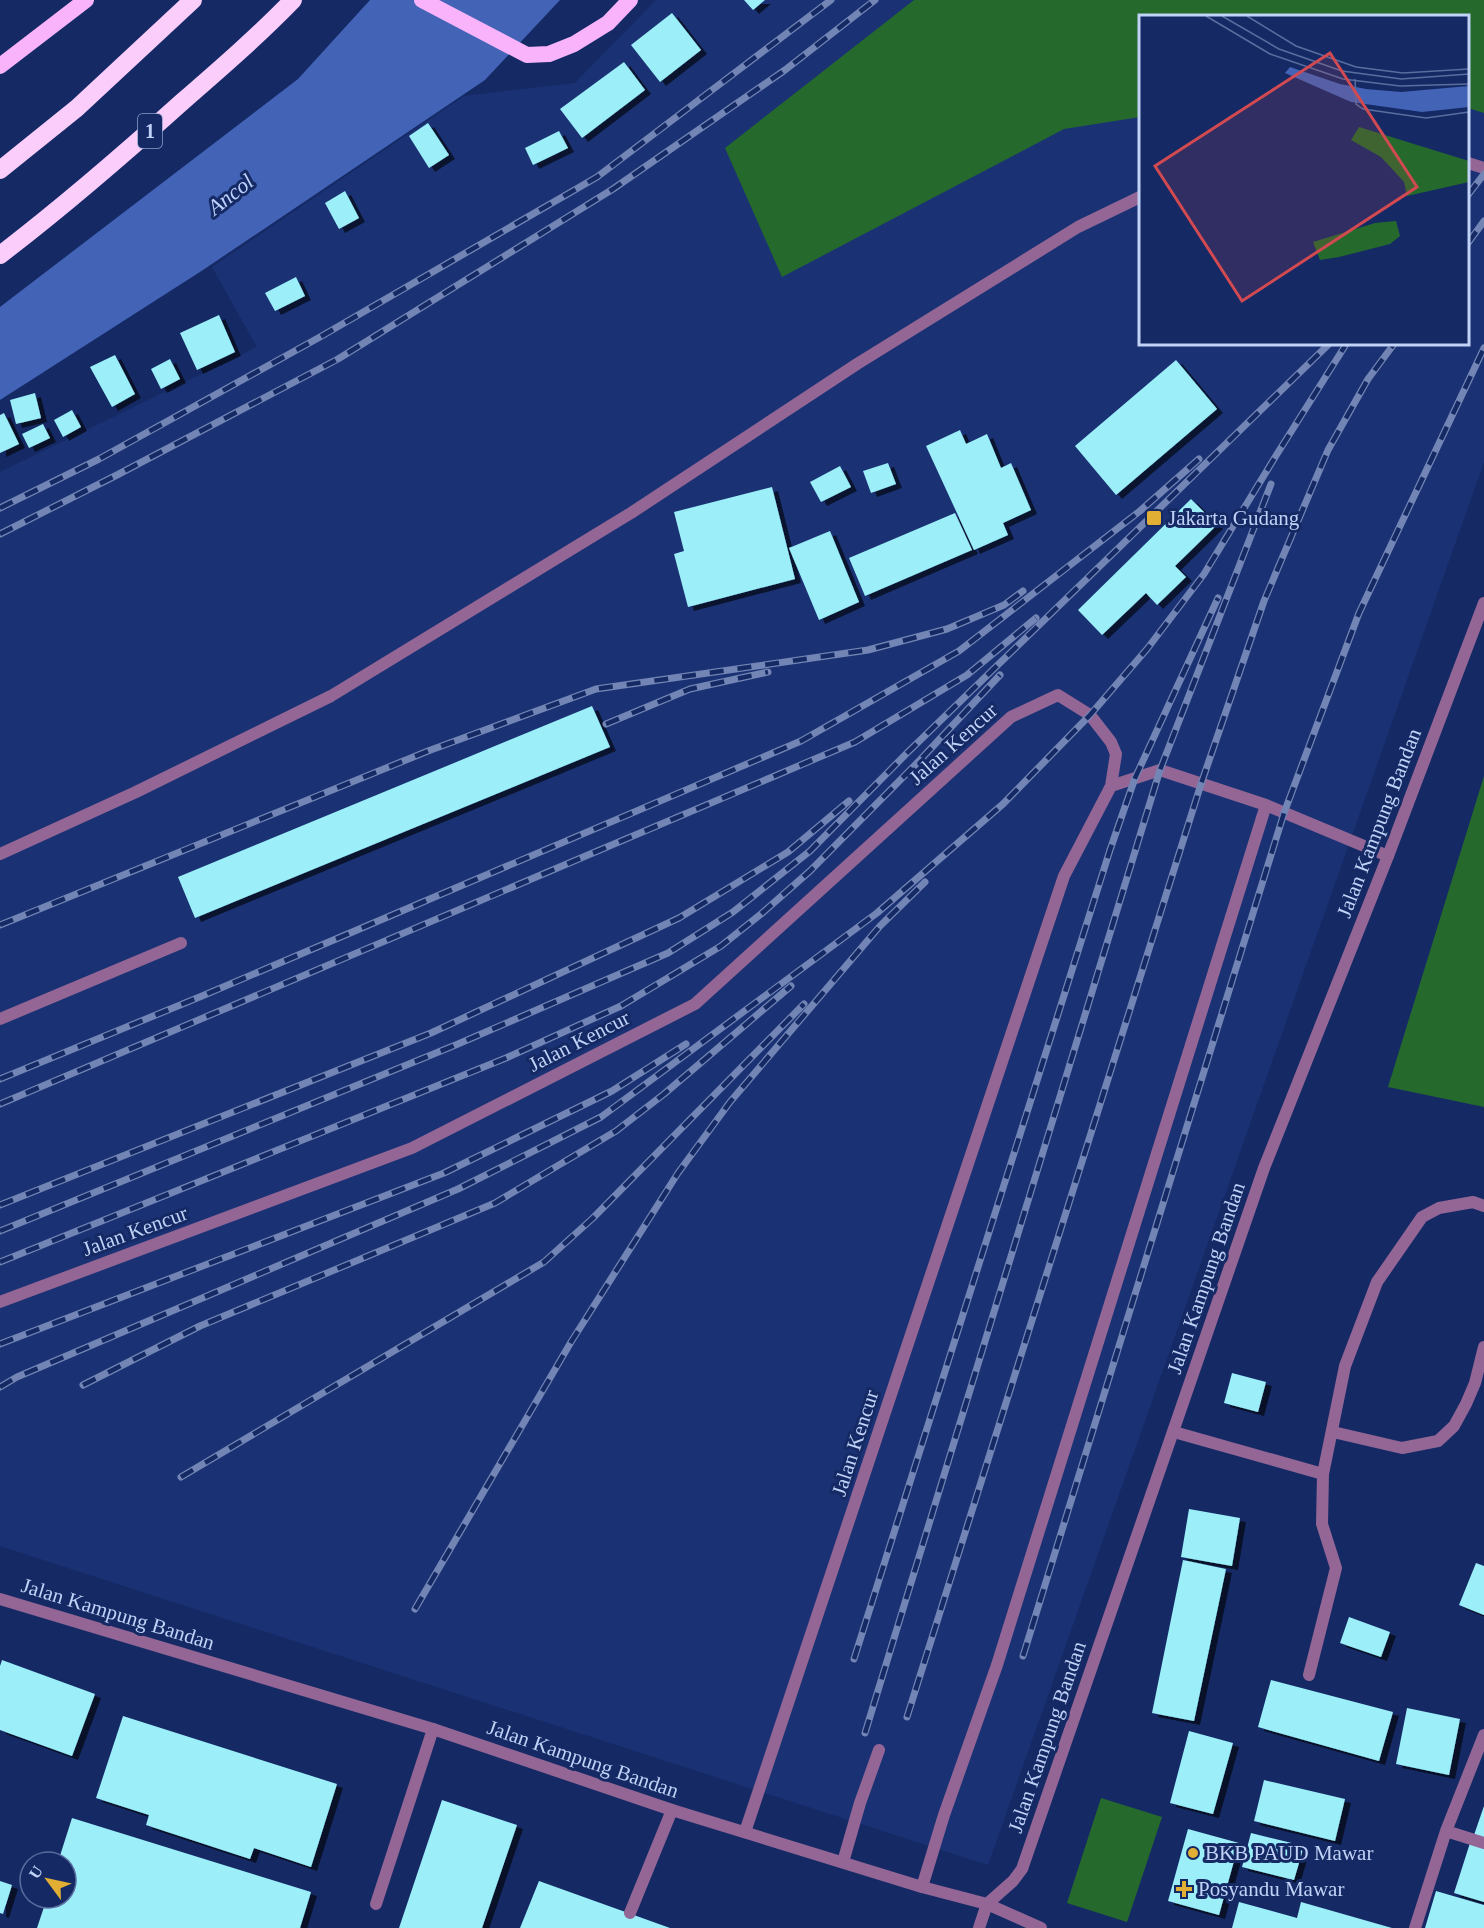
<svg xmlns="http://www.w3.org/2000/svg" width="1484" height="1928" font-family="Georgia,serif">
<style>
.built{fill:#1a3274;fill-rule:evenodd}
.green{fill:#26692d}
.water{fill:#4263b6}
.building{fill:#9ceff9;filter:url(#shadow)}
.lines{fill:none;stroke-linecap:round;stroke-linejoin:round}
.service{stroke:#936695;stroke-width:12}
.minor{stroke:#936695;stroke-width:12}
.tertiary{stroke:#936695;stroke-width:12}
.trunk{stroke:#f8b3fb;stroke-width:16}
.motorway{stroke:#facdfb;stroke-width:18}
.rail-casing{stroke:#7285b4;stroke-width:7}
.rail{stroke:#152a65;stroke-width:4.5;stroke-dasharray:14;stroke-linecap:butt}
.poi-dot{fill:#e1af34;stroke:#152a65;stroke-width:2}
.labels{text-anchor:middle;stroke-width:6;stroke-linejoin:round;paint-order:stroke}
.shield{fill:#152a65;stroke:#8da0cb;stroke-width:1.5}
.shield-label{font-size:20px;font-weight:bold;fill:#c1d2f7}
.poi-label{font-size:21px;fill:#c1d2f7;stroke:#152a65;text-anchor:start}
.street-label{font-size:21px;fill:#c1d2f7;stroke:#152a65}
.water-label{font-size:22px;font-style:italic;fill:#bdd2fe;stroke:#152a65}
.inset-road{fill:none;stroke:#5a6d9f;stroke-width:1.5}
.view{fill:#d24a51;fill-opacity:0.15;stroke:#d24a51;stroke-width:3}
.inset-edge{fill:none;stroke:#c1d2f7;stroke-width:3}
</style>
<defs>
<filter id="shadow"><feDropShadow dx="6" dy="4" stdDeviation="0" flood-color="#0009"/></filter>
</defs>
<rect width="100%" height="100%" fill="#152a65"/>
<path class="built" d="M 656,0 L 1484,0 L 1484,462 L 988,1865 L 0,1546 L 0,472 L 257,347 L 212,267 L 464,96 L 575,83 ZM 1140,16 L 1468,16 L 1468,344 L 1140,344 Z"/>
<path class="green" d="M 914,0 L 1484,0 L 1484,113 L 1468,108 L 1468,16 L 1140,16 L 1140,117 L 1064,129 L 782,277 L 725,148 Z
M 1484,776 L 1484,1107 L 1388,1087 Z
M 1101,1798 L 1162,1817 L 1127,1922 L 1067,1903 Z"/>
<path class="water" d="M 370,0 L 560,0 L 485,80 L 203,270 L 0,400 L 0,307 L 298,79 Z"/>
<path class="building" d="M 744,0 L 765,0 L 753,10 Z
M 672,13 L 701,50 L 660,82 L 631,45 Z
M 624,62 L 645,90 L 582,138 L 560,109 Z
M 428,123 L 449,155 L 429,168 L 409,136 Z
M 559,131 L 568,148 L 533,165 L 525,148 Z
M 345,191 L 359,218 L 339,229 L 325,203 Z
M 296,277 L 305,296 L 275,311 L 265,293 Z
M 219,315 L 235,352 L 197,370 L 180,333 Z
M 115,355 L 135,394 L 112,407 L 90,367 Z
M 170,359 L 180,379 L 161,389 L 151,369 Z
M 1176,360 L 1217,409 L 1116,495 L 1075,446 Z
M 35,393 L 41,418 L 16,424 L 10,400 Z
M 72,410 L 81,427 L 63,437 L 54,420 Z
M 4,413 L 19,444 L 0,453 L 0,415 Z
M 43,424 L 50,438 L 29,448 L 22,434 Z
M 960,430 L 966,444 L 987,434 L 1001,468 L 1011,463 L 1031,510 L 1003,523 L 1008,535 L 974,550 L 926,446 Z
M 888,463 L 896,484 L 871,493 L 863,471 Z
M 840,466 L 851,487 L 821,502 L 810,482 Z
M 772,487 L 795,579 L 688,607 L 674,554 L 684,551 L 674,512 Z
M 1191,499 L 1217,525 L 1175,566 L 1186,577 L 1157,605 L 1146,593 L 1102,635 L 1078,610 Z
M 955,513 L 972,550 L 865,596 L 849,558 Z
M 830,531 L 859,602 L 819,620 L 789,548 Z
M 592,706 L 610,747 L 195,918 L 178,877 Z
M 1232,1373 L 1266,1382 L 1258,1412 L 1224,1403 Z
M 1189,1509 L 1240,1518 L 1232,1566 L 1181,1557 Z
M 1183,1560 L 1226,1569 L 1194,1721 L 1152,1713 Z
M 1476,1563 L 1484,1566 L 1484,1615 L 1459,1605 Z
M 1349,1617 L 1390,1632 L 1381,1657 L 1340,1643 Z
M 2,1660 L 95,1694 L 72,1756 L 0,1730 L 0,1666 Z
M 1271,1680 L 1393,1712 L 1379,1761 L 1258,1727 Z
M 1407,1708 L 1460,1719 L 1449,1775 L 1396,1764 Z
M 123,1716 L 337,1784 L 311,1867 L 254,1848 L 250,1859 L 146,1825 L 149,1815 L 96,1798 Z
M 1189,1731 L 1233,1743 L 1213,1814 L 1170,1803 Z
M 1264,1780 L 1345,1799 L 1335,1841 L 1254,1821 Z
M 442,1800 L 517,1825 L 482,1928 L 399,1928 Z
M 1484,1806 L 1484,1839 L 1474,1835 Z
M 72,1818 L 311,1892 L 300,1928 L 37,1928 L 47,1898 L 66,1898 L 66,1862 L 58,1862 Z
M 1188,1829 L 1239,1843 L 1219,1915 L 1168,1901 Z
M 1251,1833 L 1304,1846 L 1294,1880 L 1242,1867 Z
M 1470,1843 L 1484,1848 L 1484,1902 L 1454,1893 Z
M 0,1881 L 12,1885 L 3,1914 L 0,1913 Z
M 539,1881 L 670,1928 L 520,1928 Z
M 1436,1891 L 1484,1905 L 1484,1928 L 1425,1928 Z
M 1239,1902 L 1297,1918 L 1301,1902 L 1392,1928 L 1232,1928 Z"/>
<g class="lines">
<path class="service" d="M 1468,163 L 1484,168
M 1111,786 L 1160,770 L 1266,805 L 1388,856
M 0,854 L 136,792 L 331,696 L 631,513 L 857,364 L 1078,227 L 1140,197
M 0,1019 L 181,943
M 0,1302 L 412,1148 L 695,1004 L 1011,717 L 1058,695 L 1090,715 L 1111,742 L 1116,754 L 1111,786 L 1064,876 L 745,1832
M 1174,1432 L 1323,1474
M 1333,1432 L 1402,1448 L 1438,1441 L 1454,1426 L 1466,1404 L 1475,1383 L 1484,1347
M 1309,1675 L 1336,1568 L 1322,1524 L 1323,1474 L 1345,1366 L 1377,1282 L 1422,1217 L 1439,1208 L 1473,1202 L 1484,1206
M 843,1862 L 860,1803 L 879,1750
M 922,1887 L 944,1815 L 997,1665 L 1266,805
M 376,1904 L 433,1729
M 630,1913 L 672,1810
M 979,1928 L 987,1904"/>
<path class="minor" d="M 1446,1831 L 1484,1843
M 987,1904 L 1041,1928
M 1415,1928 L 1446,1831 L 1484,1735"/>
<path class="tertiary" d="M 0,1599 L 433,1729 L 672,1810 L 922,1887 L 987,1904 L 1013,1881 L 1022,1869 L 1264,1168 L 1388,856 L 1484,603"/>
<path class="trunk" d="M 422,0 L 527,55 L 549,54 L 574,44 L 608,23 L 630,0
M 0,66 L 86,0"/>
<path class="motorway" d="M 0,170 L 77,108 L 193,0
M 0,255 C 63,207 123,155 182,102 C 220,69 258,36 293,0"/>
<g class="rail-casing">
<path id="rail" d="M 1468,195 L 1484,174
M 1468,243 L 1484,221
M 0,508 L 99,459 L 320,337 L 597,177 L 831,0
M 0,534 L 117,475 L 338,359 L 613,189 L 785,70 L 875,0
M 606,724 L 690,689 L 768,672
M 0,925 L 428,751 L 596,689 L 868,650 L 947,629 L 1004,605 L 1023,591
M 0,1079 L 202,996 L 801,741 L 959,651 L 1140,511 L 1199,459
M 0,1104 L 855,742 L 967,675 L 1036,618
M 0,1205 L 431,1033 L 679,918 L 788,852 L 849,801
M 0,1231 L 458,1044 L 668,953 L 733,912 L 810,851 L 908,752 L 1329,344
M 0,1262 L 506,1058 L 621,1006 L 721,946 L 761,914 L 810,871 L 920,760 L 1000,675
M 0,1344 L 444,1173 L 612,1091 L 686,1044
M 83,1385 L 200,1326 L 495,1203 L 616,1131 L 664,1094 L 791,986
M 0,1387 L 17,1377 L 458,1189 L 601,1117 L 877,913 L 1003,804 L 1090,715 L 1147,649 L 1204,574 L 1277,454 L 1345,346
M 181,1477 L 544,1262 L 593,1218 L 804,1004
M 415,1609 L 571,1342 L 678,1173 L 730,1102 L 880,926 L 925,882
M 1023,1656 L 1284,813 L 1359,613 L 1484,348
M 854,1659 L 1110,850 L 1135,778 L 1218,598
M 907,1717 L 1201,784 L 1264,601 L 1328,450 L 1368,379 L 1394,344
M 865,1733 L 1160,770 L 1271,484"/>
</g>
<use href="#rail" class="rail"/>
</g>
<g class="poi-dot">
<rect x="1146" y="510" width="16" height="16" rx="3"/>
<circle cx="1193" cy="1853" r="6"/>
<path d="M1181 1880h6v6h6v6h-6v6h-6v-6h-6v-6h6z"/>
</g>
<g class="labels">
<rect class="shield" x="138" y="114" width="24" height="34" rx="4.5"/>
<g class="shield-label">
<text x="150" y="138">1</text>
</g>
<g class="poi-label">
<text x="1168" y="525">Jakarta Gudang</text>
<text x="1205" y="1860">BKB PAUD Mawar</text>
<text x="1198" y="1896">Posyandu Mawar</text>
</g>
<g class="street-label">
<text transform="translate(953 744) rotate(-42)" y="7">Jalan Kencur</text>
<text transform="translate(1379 823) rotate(-69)" y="7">Jalan Kampung Bandan</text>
<text transform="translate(579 1041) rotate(-27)" y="7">Jalan Kencur</text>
<text transform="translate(135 1231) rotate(-20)" y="7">Jalan Kencur</text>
<text transform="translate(1206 1278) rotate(-71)" y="7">Jalan Kampung Bandan</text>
<text transform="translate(855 1443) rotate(-72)" y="7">Jalan Kencur</text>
<text transform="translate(118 1614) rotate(17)" y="7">Jalan Kampung Bandan</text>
<text transform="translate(1047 1737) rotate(-71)" y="7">Jalan Kampung Bandan</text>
<text transform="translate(583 1759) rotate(19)" y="7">Jalan Kampung Bandan</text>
</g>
<g class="water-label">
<text transform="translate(230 194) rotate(-38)" y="8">Ancol</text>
</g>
</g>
<g transform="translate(1139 15)">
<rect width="330" height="330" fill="#152a65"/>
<path d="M 220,112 L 330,146 L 330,167 L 268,181 L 265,167 L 242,142 L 212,125 ZM 257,206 L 261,221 L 251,229 L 200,242 L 181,245 L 174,227 L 236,208 Z" fill="#26692d"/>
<path d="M 151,52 L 201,69 L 227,74 L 262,77 L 330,71 L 330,92 L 283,97 L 212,87 L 146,58 Z" fill="#4263b6"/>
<path class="inset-road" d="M 67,1 L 131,39 L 204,64 L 261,71 L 330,69M 83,1 L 140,34 L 203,56 L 262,64 L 330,59M 108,1 L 157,31 L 217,52 L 264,58 L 330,54M 216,64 L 217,89 L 224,94 L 287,103 L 330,97"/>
<path class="view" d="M 191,38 L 278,172 L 103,286 L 16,151 Z"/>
<rect width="330" height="330" class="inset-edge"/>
</g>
<g transform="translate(48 1880) rotate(303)"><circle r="28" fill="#152a65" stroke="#5a6d9f" stroke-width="1.5"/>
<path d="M0-4.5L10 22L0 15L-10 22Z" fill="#e1af34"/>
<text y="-9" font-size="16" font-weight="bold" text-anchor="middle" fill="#c1d2f7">U</text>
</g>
</svg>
